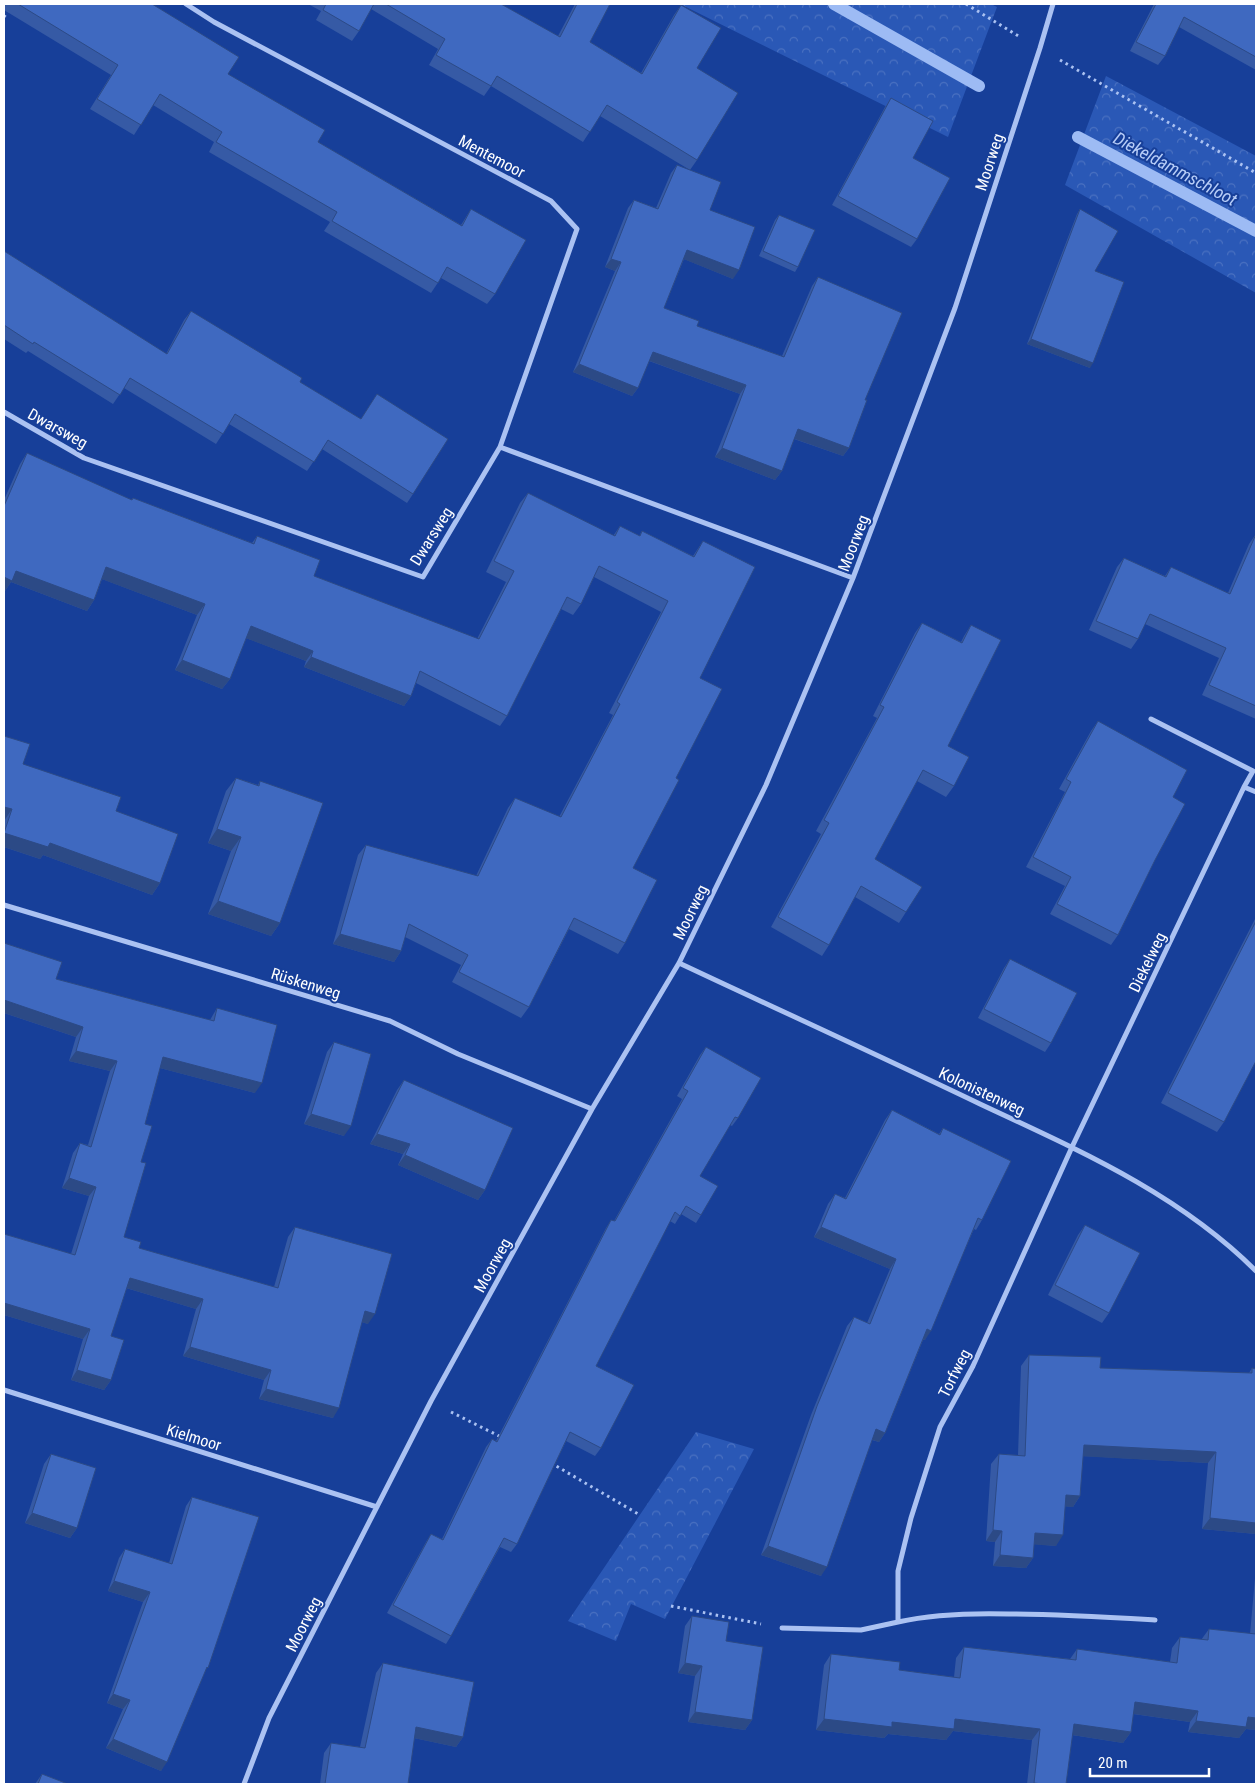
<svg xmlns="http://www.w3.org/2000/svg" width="1260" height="1788" font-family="'Roboto Condensed',sans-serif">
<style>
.forest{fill:url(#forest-crowns)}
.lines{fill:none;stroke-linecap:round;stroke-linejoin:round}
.stream{stroke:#9dbbf4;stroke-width:12}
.path{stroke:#abc2f2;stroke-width:3;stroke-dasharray:2.5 4;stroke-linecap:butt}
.street{stroke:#abc2f2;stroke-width:5}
.wall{fill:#365aa5}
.shaded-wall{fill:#2c4a86}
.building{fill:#3f69c0;stroke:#2c4a86}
.labels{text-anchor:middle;stroke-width:4;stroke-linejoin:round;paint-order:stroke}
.street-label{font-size:16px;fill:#fff;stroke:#173f99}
.water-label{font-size:18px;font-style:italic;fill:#b7cdf8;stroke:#173f99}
</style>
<defs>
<pattern id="forest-crowns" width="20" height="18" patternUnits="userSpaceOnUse" patternTransform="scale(1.25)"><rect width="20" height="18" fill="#2a58b6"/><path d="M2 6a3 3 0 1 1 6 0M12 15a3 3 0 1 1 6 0" fill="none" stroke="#4a71c1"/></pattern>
</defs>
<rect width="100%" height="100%" fill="#173f99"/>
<path class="forest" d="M 680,4 L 991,4 L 997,7 L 948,137 Z
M 1106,76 L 1256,156 L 1256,293 L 1065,185 Z
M 696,1432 L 754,1449 L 665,1619 L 631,1604 L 616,1641 L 568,1621 Z"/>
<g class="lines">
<path class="stream" d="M 834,4 L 979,86
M 1078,137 L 1256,231"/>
<path class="path" d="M 966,4 L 1020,37
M 4,17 L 12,4
M 1060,60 L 1256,173
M 451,1412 L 501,1437
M 551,1463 L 640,1515
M 671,1606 L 761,1624"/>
<path class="street" d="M 186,4 L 214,22 L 551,201 L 577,229 L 500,447
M 4,412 L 84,458 L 423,577 L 500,447 L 853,578
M 1151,719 L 1253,771 L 1244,787
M 4,905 L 390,1021 L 458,1054 L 592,1109
M 679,963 C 779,1010 880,1056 980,1104 C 1078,1150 1178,1193 1256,1271
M 4,1390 L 377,1507
M 898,1622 C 934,1614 971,1613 1009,1614 C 1058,1614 1106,1617 1155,1620
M 782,1628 L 861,1630 L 898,1622 L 898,1571 L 911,1518 L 940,1427 L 973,1366 L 1072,1147 L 1244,787 L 1256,792
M 244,1784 L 269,1718 L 431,1401 L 592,1109 L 679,963 L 766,785 L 853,578 L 955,308 L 1040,48 L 1053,4"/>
</g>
<path class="wall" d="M 4,4 L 152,4 L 228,74 L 318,142 L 461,225 L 471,209 L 495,294 L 487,304 L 441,278 L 431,293 L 324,231 L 330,222 L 209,152 L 214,142 L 153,105 L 134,135 L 90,109 L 111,75 L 4,10 Z
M 308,4 L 501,4 L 558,36 L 575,4 L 610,4 L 590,42 L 641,73 L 674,15 L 681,5 L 697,68 L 697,160 L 690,170 L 600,116 L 583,142 L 491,86 L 484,96 L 429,65 L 438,49 L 371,9 L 359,31 L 352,41 L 316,20 L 321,11 Z
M 1154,4 L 1256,4 L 1256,70 L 1179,27 L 1165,56 L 1158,65 L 1130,51 Z
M 891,98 L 913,158 L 917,239 L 911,247 L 832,205 L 885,107 Z
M 677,165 L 710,210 L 733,279 L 684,259 L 664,308 L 697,326 L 782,356 L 812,286 L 818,277 L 865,400 L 849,448 L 843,456 L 794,439 L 782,471 L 775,480 L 715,457 L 740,394 L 649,361 L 638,388 L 632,396 L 573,372 L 615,271 L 605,267 L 628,208 L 634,200 L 656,208 L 671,173 Z
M 1080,209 L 1095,271 L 1090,368 L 1027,344 L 1077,214 Z
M 779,215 L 798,267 L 795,272 L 759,256 L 775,220 Z
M 4,251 L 166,354 L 184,320 L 191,311 L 300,382 L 361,419 L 377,394 L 413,494 L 407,503 L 322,449 L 307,471 L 229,424 L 216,444 L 124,388 L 113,404 L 28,351 L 26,353 L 4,339 Z
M 27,453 L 131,500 L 133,498 L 252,543 L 257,536 L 314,576 L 477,639 L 506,582 L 486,572 L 520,503 L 528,493 L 613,536 L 620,526 L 639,536 L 642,531 L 693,556 L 703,541 L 700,678 L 676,778 L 633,868 L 625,943 L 618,954 L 569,929 L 529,1007 L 521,1018 L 452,982 L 461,965 L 405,937 L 401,951 L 394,962 L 333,944 L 358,855 L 366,845 L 476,876 L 508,808 L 515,798 L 559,817 L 613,715 L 609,713 L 661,612 L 594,577 L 581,604 L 573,615 L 561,609 L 507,716 L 500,726 L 416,683 L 411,696 L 404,706 L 304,667 L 306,661 L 246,638 L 230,679 L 222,689 L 175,670 L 197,615 L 102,579 L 94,600 L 87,611 L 11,582 L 5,591 L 4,591 L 4,500 L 20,464 Z
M 1256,534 L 1256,719 L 1202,695 L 1219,658 L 1145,624 L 1138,639 L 1131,649 L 1089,630 L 1117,567 L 1124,558 L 1165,576 L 1171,567 L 1228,593 L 1249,544 Z
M 922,623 L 961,642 L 964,636 L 971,625 L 948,746 L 954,786 L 946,797 L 917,781 L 875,859 L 906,912 L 899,923 L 855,897 L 829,945 L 822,956 L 771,927 L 821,834 L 816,831 L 877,718 L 873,716 L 915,633 Z
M 1098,721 L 1173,797 L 1155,860 L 1118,935 L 1111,945 L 1050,914 L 1065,886 L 1026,867 L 1065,792 L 1059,789 L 1091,731 Z
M 4,736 L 23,764 L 116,811 L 160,883 L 152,895 L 43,855 L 40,859 L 4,847 Z
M 236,778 L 258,785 L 260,781 L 280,923 L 271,936 L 208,914 L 231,851 L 208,843 L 226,791 Z
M 1256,917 L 1256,1061 L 1224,1122 L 1217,1132 L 1161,1103 Z
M 4,943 L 56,979 L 210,1020 L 217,1008 L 255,1093 L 160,1068 L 145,1124 L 141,1162 L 124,1237 L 139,1248 L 274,1287 L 288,1237 L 295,1227 L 368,1324 L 362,1322 L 333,1418 L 259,1399 L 264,1380 L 183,1356 L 196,1309 L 126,1288 L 111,1336 L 111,1380 L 104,1390 L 71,1380 L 83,1339 L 4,1315 L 4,1234 L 71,1254 L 89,1196 L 62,1188 L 73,1153 L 80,1143 L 88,1145 L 110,1071 L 69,1061 L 76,1037 L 4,1013 Z
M 1010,959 L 1051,1043 L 1045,1052 L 978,1018 L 1004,968 Z
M 334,1042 L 344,1136 L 304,1124 L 327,1052 Z
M 706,1047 L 738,1118 L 732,1126 L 730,1125 L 700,1176 L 701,1215 L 696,1223 L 681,1214 L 675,1224 L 670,1221 L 596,1366 L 601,1448 L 595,1456 L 566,1441 L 517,1544 L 511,1552 L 500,1547 L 451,1636 L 446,1644 L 387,1613 L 426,1542 L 431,1534 L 442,1539 L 486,1447 L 492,1439 L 496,1441 L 606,1228 L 611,1220 L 614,1221 L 682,1099 L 677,1096 L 700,1055 Z
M 404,1080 L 485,1190 L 478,1200 L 398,1165 L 403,1154 L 370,1144 L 397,1090 Z
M 892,1110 L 939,1134 L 943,1128 L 982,1220 L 976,1230 L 974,1229 L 925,1340 L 923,1340 L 885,1433 L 879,1442 L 872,1440 L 821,1576 L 761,1555 L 811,1415 L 847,1326 L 854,1317 L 867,1323 L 890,1269 L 814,1237 L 828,1204 L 835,1194 L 845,1198 L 885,1120 Z
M 1085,1225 L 1109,1313 L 1102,1323 L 1048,1295 L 1078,1235 Z
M 1029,1355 L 1100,1368 L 1249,1373 L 1252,1368 L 1256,1369 L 1256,1534 L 1202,1529 L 1208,1463 L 1083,1456 L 1080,1496 L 1073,1507 L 1065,1506 L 1056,1546 L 1034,1544 L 1033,1558 L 1026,1568 L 993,1566 L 995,1542 L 986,1541 L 991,1464 L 999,1454 L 1018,1455 L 1021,1366 Z
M 51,1454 L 77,1528 L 70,1538 L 25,1523 L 44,1464 Z
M 192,1497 L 204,1674 L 161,1771 L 106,1748 L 123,1709 L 107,1703 L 143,1602 L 108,1591 L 119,1558 L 125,1549 L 169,1563 L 186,1506 Z
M 1256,1567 L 1256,1730 L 1246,1729 L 1239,1738 L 1188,1732 L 1190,1722 L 1133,1714 L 1131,1732 L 1123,1743 L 1072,1735 L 1066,1784 L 1027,1784 L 1032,1740 L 953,1731 L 946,1740 L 888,1734 L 884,1738 L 816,1730 L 824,1665 L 831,1654 L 899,1670 L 954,1677 L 956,1658 L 964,1647 L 1070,1659 L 1077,1649 L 1170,1662 L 1172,1648 L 1180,1637 L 1201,1640 L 1209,1629 L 1250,1634 Z
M 692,1616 L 726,1641 L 752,1720 L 745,1730 L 688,1722 L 695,1676 L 678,1673 L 685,1626 Z
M 383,1663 L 463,1737 L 456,1747 L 414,1738 L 408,1784 L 320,1784 L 324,1753 L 331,1743 L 360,1747 L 376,1673 Z
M 42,1774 L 68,1784 L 35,1784 Z"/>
<path class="shaded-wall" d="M 687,250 L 739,270 L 733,279 L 681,258 Z
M 611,259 L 621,262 L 615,271 L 605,267 Z
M 1031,339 L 1093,363 L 1090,368 L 1027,344 Z
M 653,352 L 746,385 L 740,394 L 647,360 Z
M 579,364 L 638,388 L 632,396 L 573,372 Z
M 798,429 L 849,448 L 843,456 L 792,438 Z
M 722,448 L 782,471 L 775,480 L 715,457 Z
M 106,567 L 205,604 L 197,615 L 99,578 Z
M 16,571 L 94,600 L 87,611 L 11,582 L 5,591 L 4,591 L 4,577 Z
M 251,626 L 313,651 L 306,661 L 243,637 Z
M 311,657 L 411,696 L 404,706 L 304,667 Z
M 182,660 L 230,679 L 222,689 L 175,670 Z
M 4,807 L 12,809 L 4,821 Z
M 217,829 L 241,837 L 231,851 L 208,843 Z
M 4,833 L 50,843 L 160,883 L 152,895 L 43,855 L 40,859 L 4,847 Z
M 218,901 L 280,923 L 271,936 L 208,914 Z
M 340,934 L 401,951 L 394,962 L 333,944 Z
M 4,1000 L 83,1027 L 76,1037 L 4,1013 Z
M 76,1051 L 117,1061 L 110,1071 L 69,1061 Z
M 163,1057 L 262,1083 L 255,1093 L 156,1067 Z
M 311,1114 L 351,1126 L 344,1136 L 304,1124 Z
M 377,1134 L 410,1144 L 403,1154 L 370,1144 Z
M 405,1155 L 485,1190 L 478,1200 L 398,1165 Z
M 69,1178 L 96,1187 L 89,1196 L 62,1188 Z
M 821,1227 L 896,1259 L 890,1269 L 814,1237 Z
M 130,1278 L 203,1299 L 196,1309 L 123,1287 Z
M 4,1303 L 90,1329 L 83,1339 L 4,1315 Z
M 365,1311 L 375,1314 L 368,1324 L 358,1321 Z
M 927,1329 L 931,1331 L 925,1340 L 921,1339 Z
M 190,1347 L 271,1370 L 264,1380 L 183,1356 Z
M 77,1370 L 111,1380 L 104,1390 L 71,1380 Z
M 266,1389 L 339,1408 L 333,1418 L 259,1399 Z
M 876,1429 L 885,1433 L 879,1442 L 870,1439 Z
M 1084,1445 L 1216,1452 L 1208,1463 L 1077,1456 Z
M 1066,1495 L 1080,1496 L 1073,1507 L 1058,1506 Z
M 32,1513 L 77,1528 L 70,1538 L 25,1523 Z
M 1210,1518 L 1256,1523 L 1256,1534 L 1202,1529 Z
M 993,1530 L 1002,1531 L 995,1542 L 986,1541 Z
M 1035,1533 L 1063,1535 L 1056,1546 L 1027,1544 Z
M 768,1546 L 827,1567 L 821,1576 L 761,1555 Z
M 1000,1555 L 1033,1558 L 1026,1568 L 993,1566 Z
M 114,1581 L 150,1592 L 143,1602 L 108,1591 Z
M 685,1663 L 702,1666 L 695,1676 L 678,1673 Z
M 113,1694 L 130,1700 L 123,1709 L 107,1703 Z
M 1135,1702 L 1198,1711 L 1190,1722 L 1127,1713 Z
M 695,1712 L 752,1720 L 745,1730 L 688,1722 Z
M 1248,1717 L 1256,1718 L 1256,1730 L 1246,1729 L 1239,1738 L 1188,1732 L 1196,1721 Z
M 824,1719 L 892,1722 L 955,1719 L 1040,1729 L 1032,1740 L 953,1731 L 946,1740 L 888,1734 L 884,1738 L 816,1730 Z
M 1074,1724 L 1131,1732 L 1123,1743 L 1066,1734 Z
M 416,1727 L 463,1737 L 456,1747 L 409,1737 Z
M 113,1739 L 167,1762 L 161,1771 L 106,1748 Z"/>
<path class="building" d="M 18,4 L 152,4 L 239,57 L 228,74 L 325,130 L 318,142 L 462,226 L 471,209 L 526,240 L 495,294 L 447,267 L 438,283 L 332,221 L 337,212 L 216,142 L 222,132 L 160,94 L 141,125 L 97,99 L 118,65 Z
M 326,4 L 374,4 L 359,31 L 323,10 Z
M 386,4 L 501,4 L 560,37 L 577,4 L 610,4 L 590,42 L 642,74 L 681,5 L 721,28 L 697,68 L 738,93 L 697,160 L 607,105 L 590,132 L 497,76 L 491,86 L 436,55 L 445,39 Z
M 1156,4 L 1256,4 L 1256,57 L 1184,17 L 1165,56 L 1136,42 Z
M 891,98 L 933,121 L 913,158 L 950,178 L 917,239 L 838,196 Z
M 677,165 L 721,182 L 710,210 L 755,227 L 739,270 L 687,250 L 664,308 L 699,321 L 697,326 L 784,357 L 818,277 L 902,313 L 865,400 L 867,400 L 849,448 L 798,429 L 782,471 L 722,448 L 746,385 L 653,352 L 638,388 L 579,364 L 621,262 L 611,259 L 634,200 L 658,209 Z
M 1080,209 L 1118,231 L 1095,271 L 1124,282 L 1093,363 L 1031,339 Z
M 779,215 L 815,230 L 798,267 L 763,251 Z
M 4,251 L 167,354 L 191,311 L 302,378 L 300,382 L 361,419 L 377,394 L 448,439 L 413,494 L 328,440 L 314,462 L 235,414 L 223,434 L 130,378 L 120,395 L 34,342 L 33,344 L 4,325 Z
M 27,453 L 132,500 L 133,498 L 254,544 L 257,536 L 320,560 L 314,576 L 479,639 L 514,571 L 494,561 L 528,493 L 615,536 L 620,526 L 640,536 L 642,531 L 694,557 L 703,541 L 755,567 L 700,678 L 722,689 L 676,778 L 679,780 L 633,868 L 657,880 L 625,943 L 574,918 L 529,1007 L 459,972 L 468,955 L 409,924 L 401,951 L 340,934 L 366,845 L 478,876 L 515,798 L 561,817 L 620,704 L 617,702 L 668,601 L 599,566 L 581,604 L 567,597 L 507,716 L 420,671 L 411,696 L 311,657 L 313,651 L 251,626 L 230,679 L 182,660 L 205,604 L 106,567 L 94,600 L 16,571 L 12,581 L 4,577 L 4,506 Z
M 1256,534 L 1256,706 L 1209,685 L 1226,648 L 1150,614 L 1138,639 L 1096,621 L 1124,558 L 1166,577 L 1171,567 L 1230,594 Z
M 922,623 L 962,643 L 971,625 L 1001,640 L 948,746 L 969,757 L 954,786 L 923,770 L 875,859 L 922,887 L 906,912 L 861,886 L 829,945 L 778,917 L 829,823 L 824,820 L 884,707 L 880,705 Z
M 1098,721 L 1187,770 L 1173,797 L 1185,804 L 1155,860 L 1118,935 L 1057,904 L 1071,877 L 1033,857 L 1071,782 L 1066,779 Z
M 4,736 L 30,744 L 23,764 L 121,797 L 116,811 L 178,834 L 160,883 L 50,843 L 48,847 L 4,833 L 12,809 L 4,807 Z
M 236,778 L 259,786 L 260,781 L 323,803 L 280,923 L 218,901 L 241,837 L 217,829 Z
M 1256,921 L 1256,1061 L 1224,1122 L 1168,1093 Z
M 4,943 L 62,962 L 56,979 L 214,1021 L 217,1008 L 277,1025 L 262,1083 L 163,1057 L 145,1124 L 152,1126 L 141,1162 L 146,1163 L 124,1237 L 141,1242 L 139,1248 L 278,1288 L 295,1227 L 392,1254 L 375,1314 L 365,1311 L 339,1408 L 266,1389 L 271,1370 L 190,1347 L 203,1299 L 130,1278 L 111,1336 L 124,1340 L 111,1380 L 77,1370 L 90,1329 L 4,1303 L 4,1234 L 75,1255 L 96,1187 L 69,1178 L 80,1143 L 91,1147 L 117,1061 L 76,1051 L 83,1027 L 4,1000 Z
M 1010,959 L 1077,993 L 1051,1043 L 984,1009 Z
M 334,1042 L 371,1054 L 351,1126 L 311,1114 Z
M 706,1047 L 761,1078 L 738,1118 L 735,1117 L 700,1176 L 718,1186 L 701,1215 L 686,1206 L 680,1216 L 675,1212 L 596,1366 L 634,1385 L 601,1448 L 570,1432 L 517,1544 L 504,1538 L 451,1636 L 393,1605 L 431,1534 L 443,1540 L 492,1439 L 497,1442 L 611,1220 L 615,1221 L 688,1091 L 683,1088 Z
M 404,1080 L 513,1128 L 485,1190 L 405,1155 L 410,1144 L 377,1134 Z
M 892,1110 L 940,1135 L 943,1128 L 1011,1161 L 982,1220 L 978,1218 L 931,1331 L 927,1329 L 885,1433 L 876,1429 L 827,1567 L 768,1546 L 817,1406 L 854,1317 L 870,1324 L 896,1259 L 821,1227 L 835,1194 L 846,1199 Z
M 1085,1225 L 1140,1253 L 1109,1313 L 1055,1285 Z
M 1029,1355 L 1101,1357 L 1100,1368 L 1252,1373 L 1252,1368 L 1256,1369 L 1256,1523 L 1210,1518 L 1216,1452 L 1084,1445 L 1080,1496 L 1066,1495 L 1063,1535 L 1035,1533 L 1033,1558 L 1000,1555 L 1002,1531 L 993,1530 L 999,1454 L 1025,1456 Z
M 51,1454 L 96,1468 L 77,1528 L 32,1513 Z
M 192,1497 L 259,1517 L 208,1668 L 207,1667 L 167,1762 L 113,1739 L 130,1700 L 113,1694 L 150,1592 L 114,1581 L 125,1549 L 172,1564 Z
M 692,1616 L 729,1622 L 726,1641 L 763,1647 L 752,1720 L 695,1712 L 702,1666 L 685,1663 Z
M 1209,1629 L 1256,1634 L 1256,1718 L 1248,1717 L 1246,1727 L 1196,1721 L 1198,1711 L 1135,1702 L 1131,1732 L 1074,1724 L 1066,1784 L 1042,1784 L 1034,1783 L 1040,1729 L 955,1719 L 954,1729 L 892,1722 L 892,1727 L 824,1719 L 831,1654 L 900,1662 L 899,1670 L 960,1678 L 964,1647 L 1076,1660 L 1077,1649 L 1177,1663 L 1180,1637 L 1208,1640 Z
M 383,1663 L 474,1682 L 463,1737 L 416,1727 L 408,1784 L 325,1784 L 331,1743 L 365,1748 Z
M 42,1774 L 68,1784 L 38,1784 Z"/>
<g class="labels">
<g class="street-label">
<text transform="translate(492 156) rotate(28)" y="6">Mentemoor</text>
<text transform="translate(989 162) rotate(-72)" y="6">Moorweg</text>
<text transform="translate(58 428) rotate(29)" y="6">Dwarsweg</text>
<text transform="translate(431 536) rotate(-58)" y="6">Dwarsweg</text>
<text transform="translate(853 543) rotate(-69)" y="6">Moorweg</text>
<text transform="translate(690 912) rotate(-64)" y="6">Moorweg</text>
<text transform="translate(1147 962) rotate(-64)" y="6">Diekelweg</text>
<text transform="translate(306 983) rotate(17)" y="6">Rüskenweg</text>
<text transform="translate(982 1091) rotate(25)" y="6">Kolonistenweg</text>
<text transform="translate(492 1265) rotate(-61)" y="6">Moorweg</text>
<text transform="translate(954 1373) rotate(-63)" y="6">Torfweg</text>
<text transform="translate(194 1437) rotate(17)" y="6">Kielmoor</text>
<text transform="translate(303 1624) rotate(-63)" y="6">Moorweg</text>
</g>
<g class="water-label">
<text transform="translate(1175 169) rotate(28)" y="6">Diekeldammschloot</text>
</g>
</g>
<rect width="1260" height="1788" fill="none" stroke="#ffffff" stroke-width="10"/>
<path d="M1090 1768v8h119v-8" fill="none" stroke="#ffffff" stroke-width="2.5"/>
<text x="1098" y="1768" font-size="15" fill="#ffffff" stroke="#173f99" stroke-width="4" paint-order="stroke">20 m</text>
</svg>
